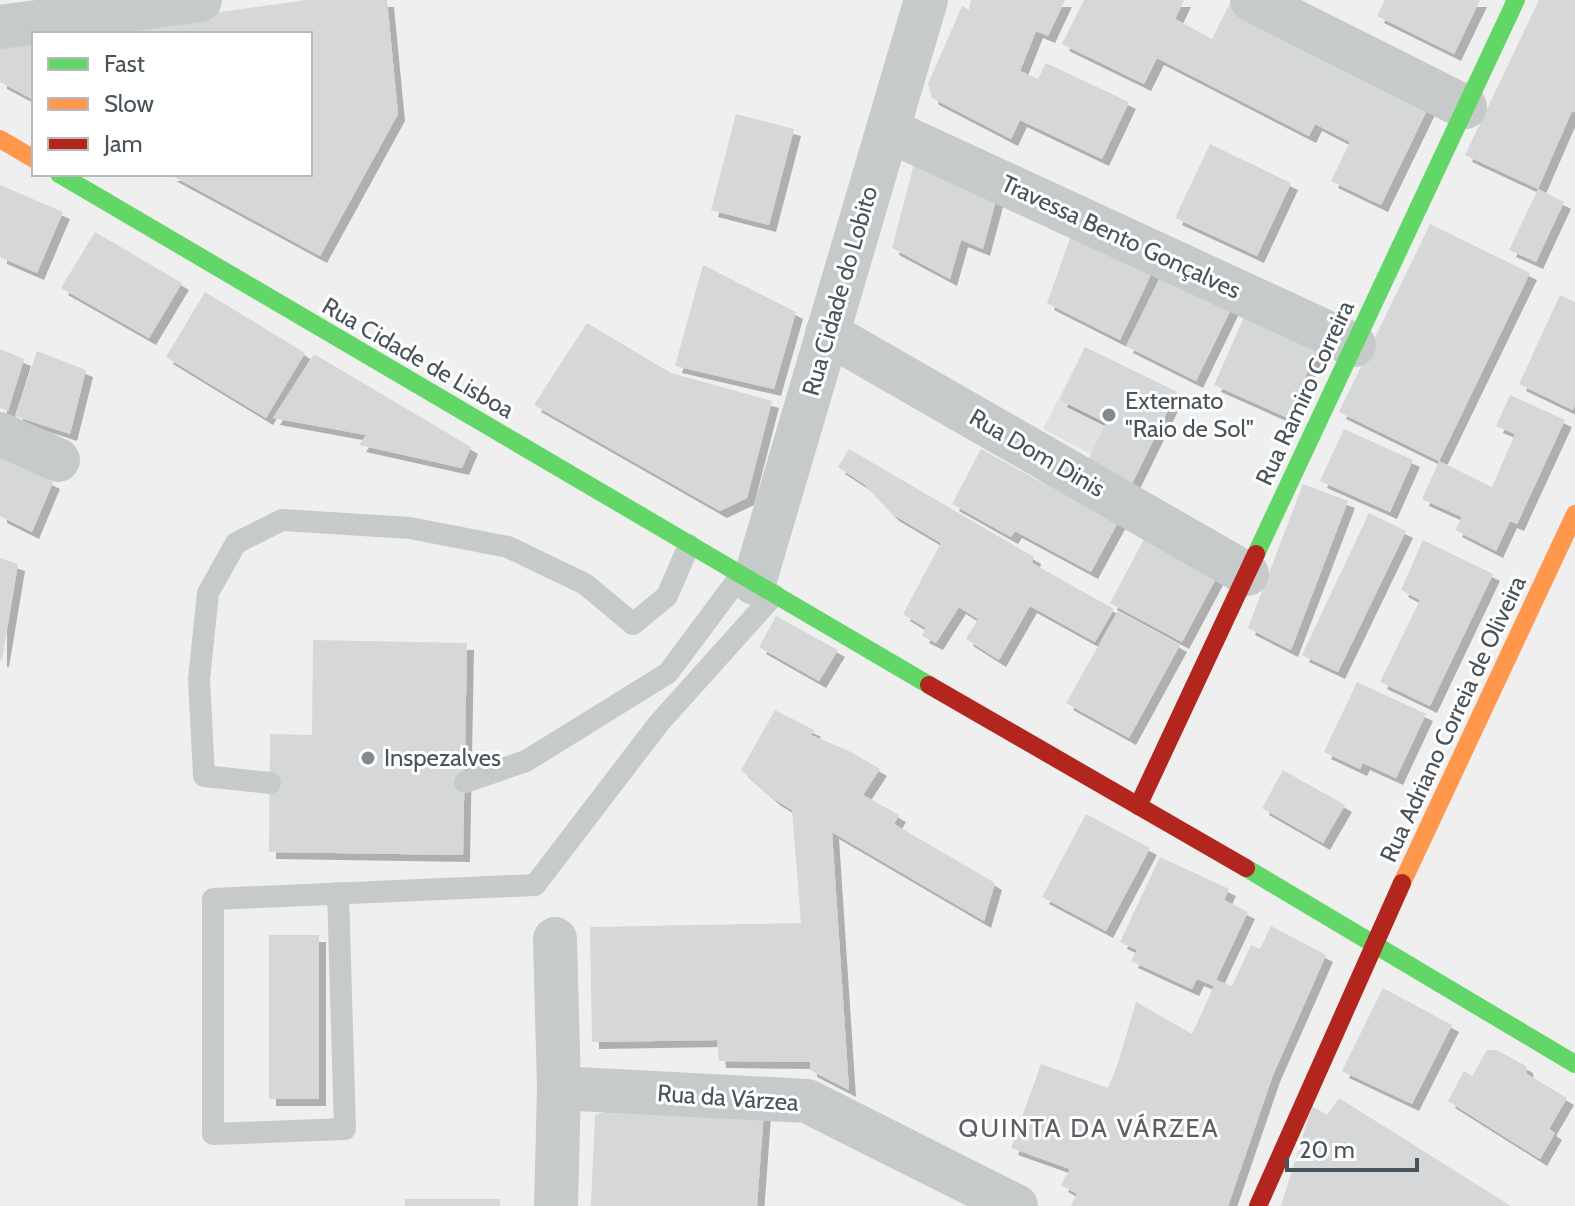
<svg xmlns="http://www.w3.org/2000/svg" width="1575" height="1206" font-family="Cabin,sans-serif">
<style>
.education{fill:#e2e0e1}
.building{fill:#d6d7d8;filter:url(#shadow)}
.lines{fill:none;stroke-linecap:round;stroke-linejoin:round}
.lane{stroke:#c7cacb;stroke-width:22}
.street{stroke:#c7cacb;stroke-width:44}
.fast{stroke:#63d668;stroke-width:18}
.slow{stroke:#ff974d;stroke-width:18}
.jam{stroke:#b3261e;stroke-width:18}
.poi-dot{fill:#838a8e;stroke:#fff;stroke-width:3}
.labels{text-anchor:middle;stroke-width:6;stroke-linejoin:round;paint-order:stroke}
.street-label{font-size:24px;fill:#48535a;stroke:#fff}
.poi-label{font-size:24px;fill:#48535a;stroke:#fff;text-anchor:start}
.neighbourhood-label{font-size:26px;letter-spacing:2px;fill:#5b5f63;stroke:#fff}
</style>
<defs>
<filter id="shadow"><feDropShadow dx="7" dy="7" stdDeviation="0" flood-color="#0004"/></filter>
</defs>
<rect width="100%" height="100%" fill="#f0efef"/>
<path class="education" d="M 1085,347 L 1177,392 L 1135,477 L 1043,429 Z"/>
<path class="building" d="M 307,0 L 387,0 L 398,114 L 320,256 L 169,174 L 310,174 L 310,34 L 74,32 Z
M 971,0 L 1065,0 L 1048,36 L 1036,31 L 1020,71 L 1038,79 L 1046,63 L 1129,102 L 1102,159 L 1020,120 L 1011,139 L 932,98 L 928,84 L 962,6 L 969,10 Z
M 1084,0 L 1184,0 L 1175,19 L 1212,39 L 1230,3 L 1430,104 L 1381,205 L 1331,181 L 1350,142 L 1315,124 L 1309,136 L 1157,58 L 1144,84 L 1062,44 Z
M 1385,0 L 1480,0 L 1454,54 L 1377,16 Z
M 1539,0 L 1575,0 L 1575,112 L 1572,111 L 1538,189 L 1564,202 L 1536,262 L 1509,250 L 1538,189 L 1465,155 Z
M 34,38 L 34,100 L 0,82 L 0,42 Z
M 736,114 L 794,129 L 769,225 L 711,210 Z
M 1210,144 L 1291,183 L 1257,256 L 1175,218 Z
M 918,149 L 999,189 L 983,249 L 961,240 L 950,279 L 892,248 Z
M 0,185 L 63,212 L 37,273 L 0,257 Z
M 1430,224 L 1530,273 L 1439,461 L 1339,412 Z
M 1074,227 L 1157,262 L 1120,340 L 1047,303 Z
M 95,232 L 182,283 L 149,338 L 61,288 Z
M 703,265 L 796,312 L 774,389 L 675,366 Z
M 1164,270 L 1233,305 L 1196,381 L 1126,346 Z
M 205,292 L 305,353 L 266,418 L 166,357 Z
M 1560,295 L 1575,302 L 1575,405 L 1573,410 L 1519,384 Z
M 1245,315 L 1318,347 L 1288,418 L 1214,385 Z
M 587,323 L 671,373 L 772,401 L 747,498 L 720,511 L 534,405 Z
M 1085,347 L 1177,392 L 1130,488 L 1085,466 L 1106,423 L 1060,400 Z
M 0,349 L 24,359 L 8,411 L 0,408 Z
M 37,351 L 86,370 L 70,434 L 15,416 Z
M 314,354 L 471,447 L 462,468 L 359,445 L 366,435 L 273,418 Z
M 1510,395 L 1565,420 L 1517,524 L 1510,521 L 1496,551 L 1455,530 L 1462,517 L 1422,499 L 1439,461 L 1492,487 L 1515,434 L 1496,426 Z
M 1344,429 L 1413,460 L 1390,512 L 1320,481 Z
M 849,449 L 1034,557 L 1032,563 L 1114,609 L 1095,642 L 1030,606 L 999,660 L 966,639 L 978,619 L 959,607 L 936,643 L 922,636 L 926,628 L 903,614 L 941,543 L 892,514 L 864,484 L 838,467 Z
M 981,449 L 1041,482 L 1045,473 L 1122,515 L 1091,572 L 1015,531 L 1011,537 L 952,504 Z
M 0,456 L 53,482 L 32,532 L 0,516 Z
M 1303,484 L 1348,501 L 1291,650 L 1248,628 Z
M 1369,513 L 1406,531 L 1338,672 L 1302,655 Z
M 1149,530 L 1221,569 L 1182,642 L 1110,603 Z
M 1423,540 L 1493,574 L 1430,706 L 1380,682 L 1420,600 L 1401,590 Z
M 0,558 L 18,564 L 2,660 L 0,660 Z
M 1118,611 L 1180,645 L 1129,738 L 1066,703 Z
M 776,616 L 838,650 L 819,681 L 759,647 Z
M 313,640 L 467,643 L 463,855 L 269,852 L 270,734 L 312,735 Z
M 1357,682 L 1426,714 L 1396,778 L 1363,763 L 1360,769 L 1324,752 Z
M 775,710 L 814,730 L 811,735 L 851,752 L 880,769 L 863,795 L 899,815 L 894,824 L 995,883 L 984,921 L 832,832 L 849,1090 L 810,1070 L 810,1062 L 719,1061 L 717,1040 L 592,1042 L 590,927 L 801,923 L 792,810 L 774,799 L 741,770 Z
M 1283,770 L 1345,805 L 1323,843 L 1262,808 Z
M 1086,814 L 1150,848 L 1106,931 L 1042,897 Z
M 1160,857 L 1229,889 L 1224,900 L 1248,912 L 1216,980 L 1232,986 L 1251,945 L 1260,949 L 1271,926 L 1326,955 L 1273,1075 L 1228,1206 L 1071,1206 L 1077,1194 L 1061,1185 L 1070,1169 L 1011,1148 L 1041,1064 L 1108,1088 L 1117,1066 L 1136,1002 L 1192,1034 L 1214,986 L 1197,979 L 1192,989 L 1131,961 L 1137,950 L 1120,942 Z
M 269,935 L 319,935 L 319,1099 L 269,1099 Z
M 1383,988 L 1452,1025 L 1412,1104 L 1342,1071 Z
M 1487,1050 L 1497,1050 L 1526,1066 L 1527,1074 L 1567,1098 L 1549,1129 L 1555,1133 L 1540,1159 L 1448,1101 L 1464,1071 L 1472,1076 Z
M 1339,1098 L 1511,1206 L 1281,1206 L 1312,1106 L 1327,1115 Z
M 611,1110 L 764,1110 L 757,1206 L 591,1206 L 595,1115 Z
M 405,1199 L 500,1199 L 500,1206 L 405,1206 Z"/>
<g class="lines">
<path class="lane" d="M 465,782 L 526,761 L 668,673 L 741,575
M 270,783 L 204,776 L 199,679 L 208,593 L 236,543 L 282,520 L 410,528 L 508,547 L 585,584 L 633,624 L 667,596 L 689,545
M 338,893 L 345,1129 L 213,1134 L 213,899 L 535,885 L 659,723 L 774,595"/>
<path class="street" d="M 1252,0 L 1465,107
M 0,27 L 200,0
M 888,130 L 1354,345
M 827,333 L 1247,574
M 0,434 L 58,460
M 754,583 L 926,0
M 555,939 L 559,1088 L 556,1206
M 559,1088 L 807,1101 L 1016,1206"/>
<path class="fast" d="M 59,174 L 929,685
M 1256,554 L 1516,0
M 1246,868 L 1575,1064"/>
<path class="slow" d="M 0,139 L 34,159
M 1402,883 L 1575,514"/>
<path class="jam" d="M 929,685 L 1246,868
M 1138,806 L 1256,554
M 1258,1206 L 1402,883"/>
</g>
<g class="poi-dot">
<circle cx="1109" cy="415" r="8"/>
<circle cx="368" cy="758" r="8"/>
</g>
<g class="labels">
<g class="street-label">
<text transform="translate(1121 237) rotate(25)" y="8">Travessa Bento Gonçalves</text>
<text transform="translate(840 291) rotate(-74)" y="8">Rua Cidade do Lobito</text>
<text transform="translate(418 358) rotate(30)" y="8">Rua Cidade de Lisboa</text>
<text transform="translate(1305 393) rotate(-65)" y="8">Rua Ramiro Correira</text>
<text transform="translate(1037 453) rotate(30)" y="8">Rua Dom Dinis</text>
<text transform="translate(1453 719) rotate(-65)" y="8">Rua Adriano Correia de Oliveira</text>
<text transform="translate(728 1098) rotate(4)" y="8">Rua da Várzea</text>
</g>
<g class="poi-label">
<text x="1125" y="409">Externato<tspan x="1125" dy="28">"Raio de Sol"</tspan></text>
<text x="384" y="766">Inspezalves</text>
</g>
<g class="neighbourhood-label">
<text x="1089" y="1137">QUINTA DA VÁRZEA</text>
</g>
</g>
<rect x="32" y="32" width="280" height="144" fill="#ffffff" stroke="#b6babd" stroke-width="2"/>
<rect x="48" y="58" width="40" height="12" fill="#63d668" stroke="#b6babd" stroke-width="2"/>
<text x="104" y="72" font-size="24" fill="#48535a">Fast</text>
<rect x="48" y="98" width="40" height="12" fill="#ff974d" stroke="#b6babd" stroke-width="2"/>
<text x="104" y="112" font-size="24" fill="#48535a">Slow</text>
<rect x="48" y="138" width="40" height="12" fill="#b3261e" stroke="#b6babd" stroke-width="2"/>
<text x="104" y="152" font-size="24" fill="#48535a">Jam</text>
<path d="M1287 1158v12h130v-12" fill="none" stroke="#48535a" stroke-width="4"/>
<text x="1299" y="1158" font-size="24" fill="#48535a" stroke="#ffffff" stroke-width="6" paint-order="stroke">20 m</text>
</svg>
